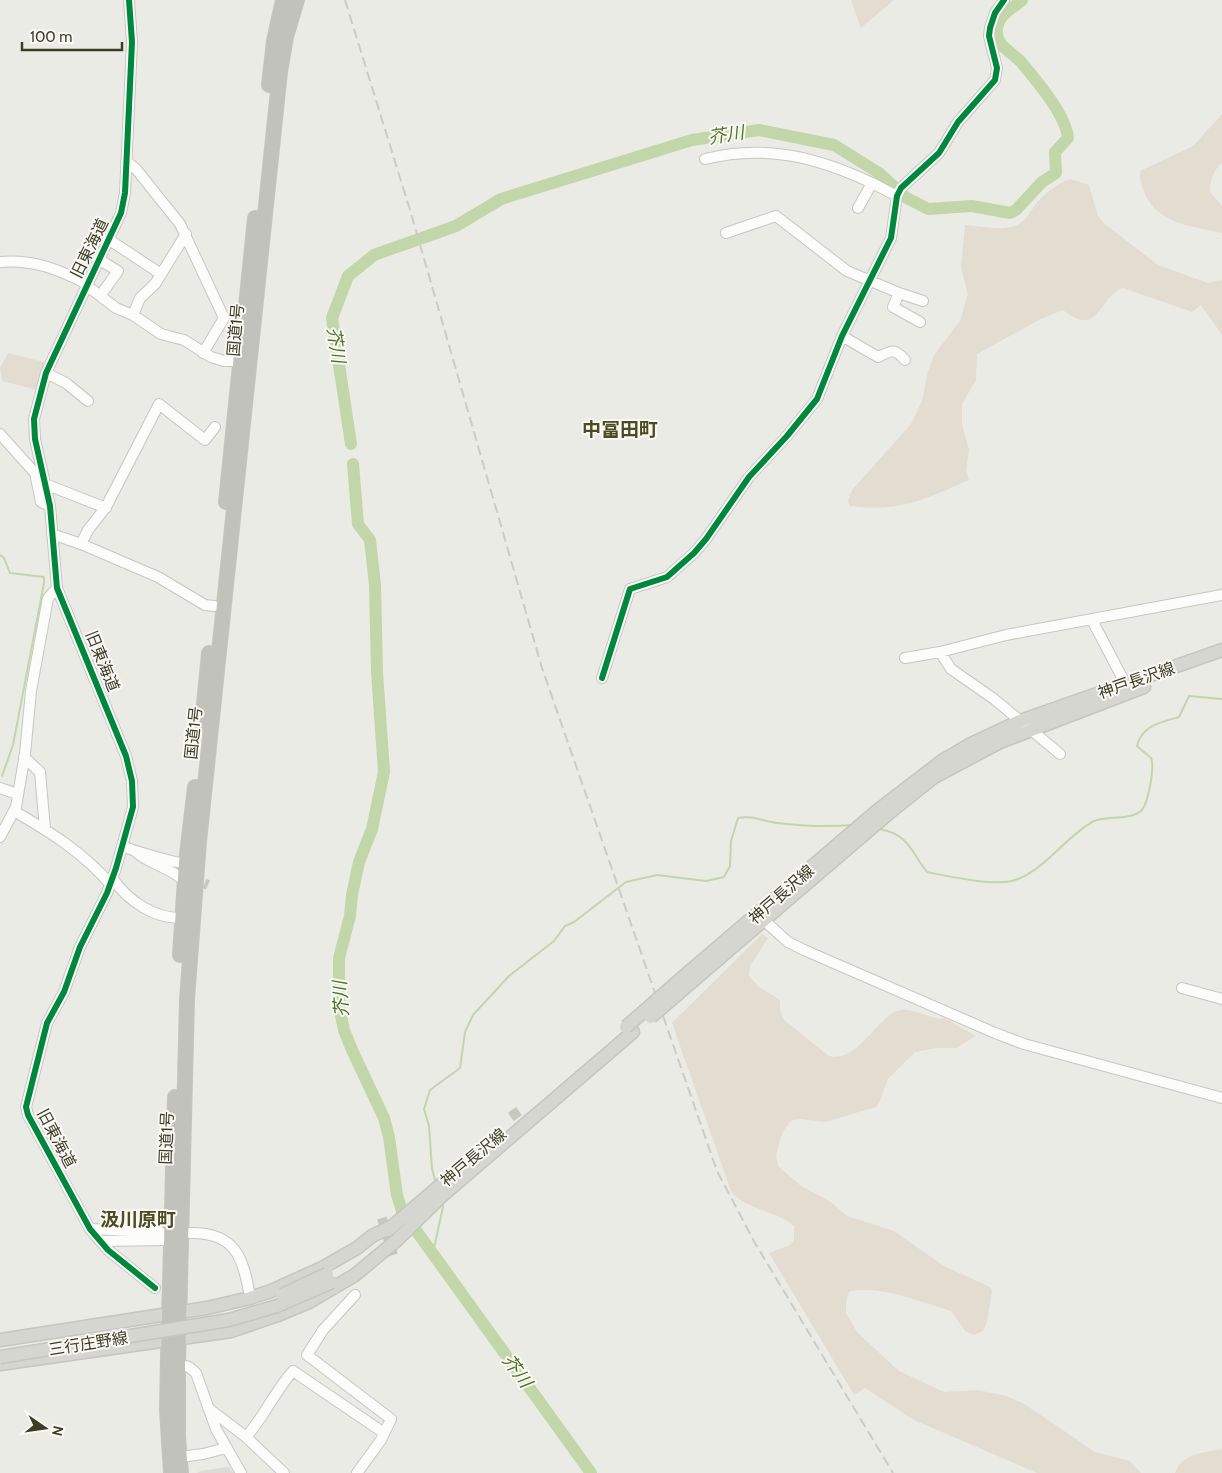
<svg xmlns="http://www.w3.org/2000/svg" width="1222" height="1473" font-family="Cabin,'Noto Sans JP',sans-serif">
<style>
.built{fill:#dcdbd5}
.green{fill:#e3dcd1}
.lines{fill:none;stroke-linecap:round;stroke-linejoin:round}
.stream{stroke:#c2d6aa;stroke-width:2}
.river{stroke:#c2d6aa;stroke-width:12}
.minor-tunnel{stroke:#c8c8bf;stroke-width:10;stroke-dasharray:10 5;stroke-linecap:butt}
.minor-casing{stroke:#c6c6c2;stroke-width:12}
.major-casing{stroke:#c5c6be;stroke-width:15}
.highway-casing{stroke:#c5c6be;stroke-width:16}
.minor{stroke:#fcfcfb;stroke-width:10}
.major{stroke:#d5d6cf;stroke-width:12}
.highway{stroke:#c1c2bc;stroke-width:14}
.rail{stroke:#ccccc7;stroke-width:2;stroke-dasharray:10 5;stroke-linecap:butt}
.major-bridge-casing{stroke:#c5c6be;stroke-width:15;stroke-linecap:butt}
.major-bridge{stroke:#d5d6cf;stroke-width:12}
.cycleway-casing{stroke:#f9f8f5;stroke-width:9}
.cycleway{stroke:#00873e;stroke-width:6}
.labels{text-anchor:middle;stroke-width:4;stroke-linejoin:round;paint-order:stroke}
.street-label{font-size:16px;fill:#3b3d25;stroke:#f9f8f5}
.water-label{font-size:18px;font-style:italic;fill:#4c7424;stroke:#f9f8f5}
.quarter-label{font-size:19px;font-weight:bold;fill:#4a4d22;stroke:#f9f8f5}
</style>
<rect width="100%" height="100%" fill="#ebebe6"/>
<path class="built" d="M 228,1467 L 234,1473 L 197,1473 L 200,1471 Z"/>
<path class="green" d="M 851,0 L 894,0 L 861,28 Z
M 1222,114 L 1222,163 C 1213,171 1210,180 1210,192 L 1222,206 L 1222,233 C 1192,226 1159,225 1145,194 C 1142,186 1139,180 1140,171 L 1193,146 Z
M 1071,179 L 1089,185 L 1098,216 L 1105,224 L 1158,265 L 1208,283 L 1222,280 L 1222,335 L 1201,305 L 1192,312 L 1123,288 C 1097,298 1100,339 1063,310 L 1041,319 L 977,354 L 976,380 L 962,404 L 962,424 L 969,450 L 966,470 L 969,480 C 923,500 901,512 850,506 L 848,501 L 852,490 L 911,424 L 922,401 L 928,371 L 934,355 L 960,321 L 968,294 L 961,267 L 965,225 C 980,226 1005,232 1019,224 C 1026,220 1029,213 1034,207 C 1043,194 1057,183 1071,179 Z
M 8,353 L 48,363 L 37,390 L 2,381 L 0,368 Z
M 762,934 L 768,938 L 750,966 L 749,976 L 759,987 L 780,1000 L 780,1010 L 784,1020 L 829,1056 C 860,1063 878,1013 901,1010 C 912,1008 929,1017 939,1019 L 944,1018 L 976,1036 L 956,1048 L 936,1048 L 915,1052 L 888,1079 L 879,1103 L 876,1107 L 825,1122 L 800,1119 L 790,1121 L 784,1130 L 780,1140 L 776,1155 L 778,1166 L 801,1186 L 831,1202 L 847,1216 L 894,1231 L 944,1266 L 990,1287 L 992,1291 L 987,1322 L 983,1331 L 974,1335 L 965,1331 L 951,1311 C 924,1303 875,1283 849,1292 L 846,1302 L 846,1313 L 857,1332 L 899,1371 L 944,1392 L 977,1390 L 1003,1395 L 1023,1403 L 1095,1452 L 1130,1461 L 1141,1473 L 1037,1473 L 914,1420 L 865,1388 L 854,1395 L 769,1253 L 790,1245 L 794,1241 L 794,1226 C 778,1211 741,1208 731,1191 L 672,1023 Z
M 1222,1449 L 1222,1473 L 1175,1473 C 1182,1453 1203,1453 1222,1449 Z"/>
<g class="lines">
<path class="stream" d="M 0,555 L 4,558 L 10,573 L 44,577 L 44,583 L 13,745 L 2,776
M 879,829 C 909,834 911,852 927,872 C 947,876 996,887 1015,880 C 1045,870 1066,836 1094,821 C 1108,815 1131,821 1142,810 C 1148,803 1155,767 1151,758 L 1137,746 C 1142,725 1162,722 1179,717 L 1189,696 L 1222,699
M 436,1183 L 432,1169 L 429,1126 L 424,1109 L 430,1090 L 460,1068 L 465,1032 L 473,1015 L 509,976 L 554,941 L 565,926 L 574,922 L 626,882 L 657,875 L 706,881 L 724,877 L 730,866 L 731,841 L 738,818 C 752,815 763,821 777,823 C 801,826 828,827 852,825
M 429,1251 L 434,1248 L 443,1207 L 442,1202"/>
<path class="river" d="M 351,444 L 332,318 L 348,276 L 374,255 L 456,226 L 501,199 L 692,140 L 759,130 L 834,145 L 879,173 L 905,197 L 928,209 L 972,206 L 1010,213 L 1016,210 L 1042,182 L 1056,173 L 1055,152 L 1068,138 C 1066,115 1036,80 1021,62 C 1011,51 995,46 997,29 C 998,15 1013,8 1022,0
M 353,464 L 358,524 L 370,540 L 375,585 L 377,672 L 384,772 L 372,829 L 359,862 L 352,895 L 350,916 L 339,958 L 339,1006 L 344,1030 L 352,1050 L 384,1118 L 389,1137 L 397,1195 L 402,1211 L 591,1473"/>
<path class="minor-tunnel" d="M 191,877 L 208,885
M 512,1110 L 529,1134
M 382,1218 L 393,1255"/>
<g class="minor-casing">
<path id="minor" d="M 129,0 L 132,42 L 125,193 L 121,213 L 46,373 L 34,419 L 35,439 L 50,506 L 57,588 L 126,756 L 132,781 L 133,807 L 116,868 L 107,893 L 80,947 L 64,992 L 47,1023 L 26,1107 L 28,1115 L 90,1229 L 108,1250 L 155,1288
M 705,159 C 765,144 817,157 872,183 L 858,208
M 126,161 L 136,169 L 180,224 L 224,318 L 203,353
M 872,183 L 897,196
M 726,233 L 776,216 L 847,271 L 899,293 L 893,307 L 920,322
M 108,239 L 161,274
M 98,259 L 118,271 L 100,296
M 0,262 C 32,259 58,269 87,284
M 86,285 L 116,308 L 133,315 L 161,334 L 184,340 L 211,357 L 224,361 L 239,361
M 899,293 L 923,301
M 133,315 L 140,298 L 155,284 L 186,234
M 842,336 L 878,357 C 892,350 895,348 905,360
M 46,373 L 66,383 L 88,401
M 0,434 L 35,473 L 41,502 L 50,506
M 45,484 L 106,508
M 52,534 L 81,544 L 158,577 L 205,605 L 214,606
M 81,544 L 88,530 L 106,507 L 159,404 L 205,440 L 215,427
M 1092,620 L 1126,685
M 940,652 L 951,669 L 994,699 L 1060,754
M 905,658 L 940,652 L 1006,635 L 1222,595
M 602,678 L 630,589 L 667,577 L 694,553 L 706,539 L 749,477 L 787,436 L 817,399 L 842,336 L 891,238 L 897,196 L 901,188 L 939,153 L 958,122 L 995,80 L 997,68 L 989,36 L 990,28 L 995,13 L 1004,0
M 24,757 L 40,772 L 45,829
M 0,788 L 17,794
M 14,811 C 50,832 84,853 111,885
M 0,837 L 16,807 L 25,754 L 31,691 L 48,598 L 57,588
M 122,846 C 131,850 181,865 186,863
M 135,851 C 149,865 172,867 185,882
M 113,879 C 128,901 155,919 182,918
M 758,915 L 788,942 L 804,950 L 995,1033 L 1024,1044 L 1222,1098
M 1182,988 L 1222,999
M 90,1229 L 160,1232
M 190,1233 C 236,1232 244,1259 250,1298
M 100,1241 L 170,1240
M 355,1295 L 323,1330 L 307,1355 L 391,1419 L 381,1440 L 357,1473
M 178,1364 L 189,1367 L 196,1373 L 216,1429 L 241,1473
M 208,1408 L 246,1437 L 284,1473
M 246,1437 C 264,1417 275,1391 293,1371 L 384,1433
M 180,1457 L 203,1454 L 226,1448"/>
</g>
<g class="major-casing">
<path id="major" d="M 689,972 L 877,811 L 942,761 L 971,744 L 1020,721 L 1222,650
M 695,979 L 889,813 L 934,777 L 1000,742 L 1144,687
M 444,1194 L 633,1032
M 388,1230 L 449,1178
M 0,1340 L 207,1308 L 250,1298 L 271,1291 L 322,1268 L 357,1248 L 372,1236 L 393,1226
M 0,1364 L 231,1331 L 278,1315 L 309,1302 L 355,1275 L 397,1240 L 450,1188"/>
</g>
<g class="highway-casing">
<path id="highway" d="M 269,85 L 274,41 L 283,0
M 226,502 L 255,218
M 202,724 L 209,653
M 180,955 L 186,863 L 195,787
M 171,1473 L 167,1410 L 168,1357 L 175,1097
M 181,1473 L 178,1436 L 178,1364 L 187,999 L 199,842 L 280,72 L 286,37 L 297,0"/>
</g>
<use href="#minor" class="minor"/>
<use href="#major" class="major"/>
<use href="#highway" class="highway"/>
<path class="rail" d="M 345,0 L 410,210 L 542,668 L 717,1171 L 755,1243 L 893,1473"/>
<g class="major-bridge-casing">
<path id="major-bridge" d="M 651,1017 L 695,979
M 626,1027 L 689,972
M 282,1295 L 327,1274
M 0,1357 L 229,1320 L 277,1306 L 332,1282"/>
</g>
<use href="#major-bridge" class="major-bridge"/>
<g class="cycleway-casing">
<path id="cycleway" d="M 129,0 L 132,42 L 125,193 L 121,213 L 46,373 L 34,419 L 35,439 L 50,506 L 57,588 L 126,756 L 132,781 L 133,807 L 116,868 L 107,893 L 80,947 L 64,992 L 47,1023 L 26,1107 L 28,1115 L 90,1229 L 108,1250 L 155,1288
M 602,678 L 630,589 L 667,577 L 694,553 L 706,539 L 749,477 L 787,436 L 817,399 L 842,336 L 891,238 L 897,196 L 901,188 L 939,153 L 958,122 L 995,80 L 997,68 L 989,36 L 990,28 L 995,13 L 1004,0"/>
</g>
<use href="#cycleway" class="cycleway"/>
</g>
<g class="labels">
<g class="street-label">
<text transform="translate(89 248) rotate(-64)" y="6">旧東海道</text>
<text transform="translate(235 330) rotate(-85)" y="6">国道1号</text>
<text transform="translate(103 661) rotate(68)" y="6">旧東海道</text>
<text transform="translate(1136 680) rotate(-19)" y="6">神戸長沢線</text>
<text transform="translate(193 733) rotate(-84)" y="6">国道1号</text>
<text transform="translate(781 894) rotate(-41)" y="6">神戸長沢線</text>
<text transform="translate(57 1138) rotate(62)" y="6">旧東海道</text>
<text transform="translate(166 1138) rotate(-88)" y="6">国道1号</text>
<text transform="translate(473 1157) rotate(-40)" y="6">神戸長沢線</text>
<text transform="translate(88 1343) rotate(-9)" y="6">三行庄野線</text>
</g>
<g class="water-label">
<text transform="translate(726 135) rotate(-9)" y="6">芥川</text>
<text transform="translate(336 345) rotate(81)" y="6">芥川</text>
<text transform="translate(341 999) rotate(-94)" y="6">芥川</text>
<text transform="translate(517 1371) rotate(54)" y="6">芥川</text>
</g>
<g class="quarter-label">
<text x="620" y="436">中冨田町</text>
<text x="138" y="1226">汲川原町</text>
</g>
</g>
<g transform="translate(45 1428) rotate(103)" stroke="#f9f8f5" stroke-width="4" paint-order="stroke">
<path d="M0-4L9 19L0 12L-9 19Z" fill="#3b3d25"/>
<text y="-8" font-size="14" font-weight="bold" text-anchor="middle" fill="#3b3d25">N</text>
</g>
<path d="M22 42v8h100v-8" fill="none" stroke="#3b3d25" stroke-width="2.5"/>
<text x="30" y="42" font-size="15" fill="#3b3d25" stroke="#f9f8f5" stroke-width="4" paint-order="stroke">100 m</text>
</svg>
